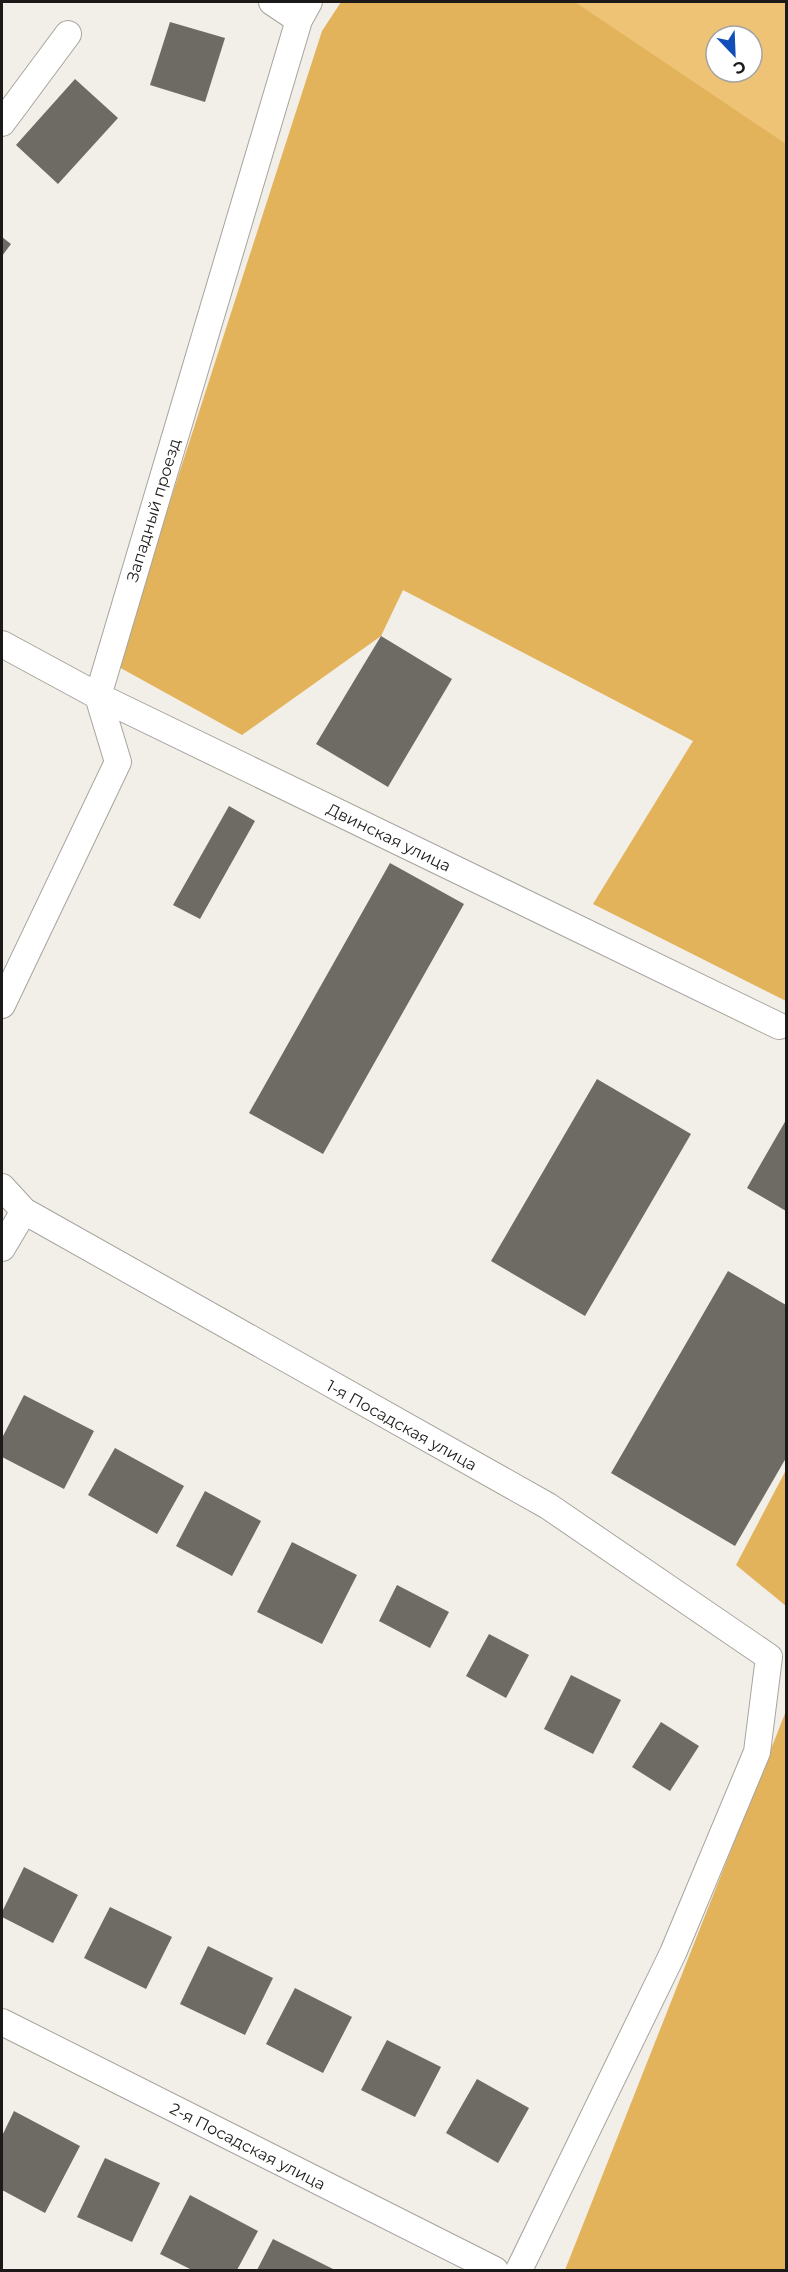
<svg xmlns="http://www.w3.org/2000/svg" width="788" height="2272" font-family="Montserrat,sans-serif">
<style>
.green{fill:#efc375;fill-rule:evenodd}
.forest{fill:#e2b35b}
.building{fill:#6e6b65}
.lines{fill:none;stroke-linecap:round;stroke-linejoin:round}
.minor-casing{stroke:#a7a49e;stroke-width:28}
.minor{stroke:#fff;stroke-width:26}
.labels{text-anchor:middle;stroke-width:4.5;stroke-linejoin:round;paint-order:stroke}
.street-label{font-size:16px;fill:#1b1a18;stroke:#fff}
</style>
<rect width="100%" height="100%" fill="#f2eee8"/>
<path class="green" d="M 573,2 L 786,2 L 786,147 ZM 716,36 L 752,36 L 752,72 L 716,72 Z"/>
<path class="forest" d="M 341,2 L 575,2 L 786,144 L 786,1001 L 593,904 L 693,741 L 403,590 L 381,636 L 242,735 L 117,666 L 322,31 Z
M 786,1470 L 786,1606 L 736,1565 Z
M 786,1711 L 786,2270 L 565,2270 Z"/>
<path class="building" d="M 170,22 L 225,38 L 205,102 L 150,85 Z
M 75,79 L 118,118 L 58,184 L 16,145 Z
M 2,237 L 11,244 L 2,256 Z
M 381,636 L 452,679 L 388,787 L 316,744 Z
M 229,806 L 255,821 L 200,919 L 173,905 Z
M 390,863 L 464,904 L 323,1154 L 249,1113 Z
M 597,1079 L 691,1134 L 585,1316 L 491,1261 Z
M 786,1120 L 786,1211 L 747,1188 Z
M 728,1271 L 786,1305 L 786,1458 L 735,1546 L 611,1473 Z
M 24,1395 L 94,1431 L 64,1489 L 2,1457 L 2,1438 Z
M 115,1448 L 184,1486 L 157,1534 L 88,1495 Z
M 205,1491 L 261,1521 L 232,1576 L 176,1546 Z
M 292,1542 L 357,1575 L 322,1644 L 257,1612 Z
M 397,1585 L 449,1612 L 430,1648 L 379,1621 Z
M 489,1634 L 529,1655 L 506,1698 L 466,1676 Z
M 571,1675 L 621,1700 L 593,1754 L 544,1729 Z
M 661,1722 L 699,1746 L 670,1791 L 632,1767 Z
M 24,1867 L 78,1895 L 53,1943 L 2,1917 L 2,1912 Z
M 110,1907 L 172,1937 L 146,1989 L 84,1958 Z
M 208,1946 L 273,1978 L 245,2035 L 180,2004 Z
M 295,1988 L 352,2017 L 323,2073 L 266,2044 Z
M 387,2040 L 441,2067 L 415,2117 L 361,2090 Z
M 477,2079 L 529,2108 L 498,2163 L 446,2133 Z
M 14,2111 L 80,2146 L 45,2213 L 2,2190 L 2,2136 Z
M 105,2158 L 160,2183 L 132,2242 L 77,2217 Z
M 190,2195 L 258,2231 L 237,2270 L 192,2270 L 160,2254 Z
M 273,2239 L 333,2269 L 333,2270 L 257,2270 Z"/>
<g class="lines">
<g class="minor-casing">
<path id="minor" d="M 272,2 L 299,20
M 2,123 L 68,34
M 2,644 L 98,696 L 779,1026
M 2,1005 L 118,762 L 98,696 L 299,20 L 309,2
M 2,1187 L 24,1211 L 2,1248
M 24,1211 L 548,1506 L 769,1657 L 757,1752 L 673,1953 L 519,2270
M 2,2022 L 495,2270"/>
</g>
<use href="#minor" class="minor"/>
</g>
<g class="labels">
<g class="street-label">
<text transform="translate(153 510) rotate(-73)" y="6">Западный проезд</text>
<text transform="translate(389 837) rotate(26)" y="6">Двинская улица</text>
<text transform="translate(402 1425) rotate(29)" y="6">1-я Посадская улица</text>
<text transform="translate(248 2146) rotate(27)" y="6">2-я Посадская улица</text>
</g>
</g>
<rect width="788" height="2272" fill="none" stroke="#1b1a18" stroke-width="6"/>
<g transform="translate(734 54) rotate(157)"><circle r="28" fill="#ffffff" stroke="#a4a3a3" stroke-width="1.5"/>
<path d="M0-4.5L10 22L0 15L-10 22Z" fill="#124eba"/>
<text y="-9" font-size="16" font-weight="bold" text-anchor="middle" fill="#1b1a18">С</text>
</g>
</svg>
